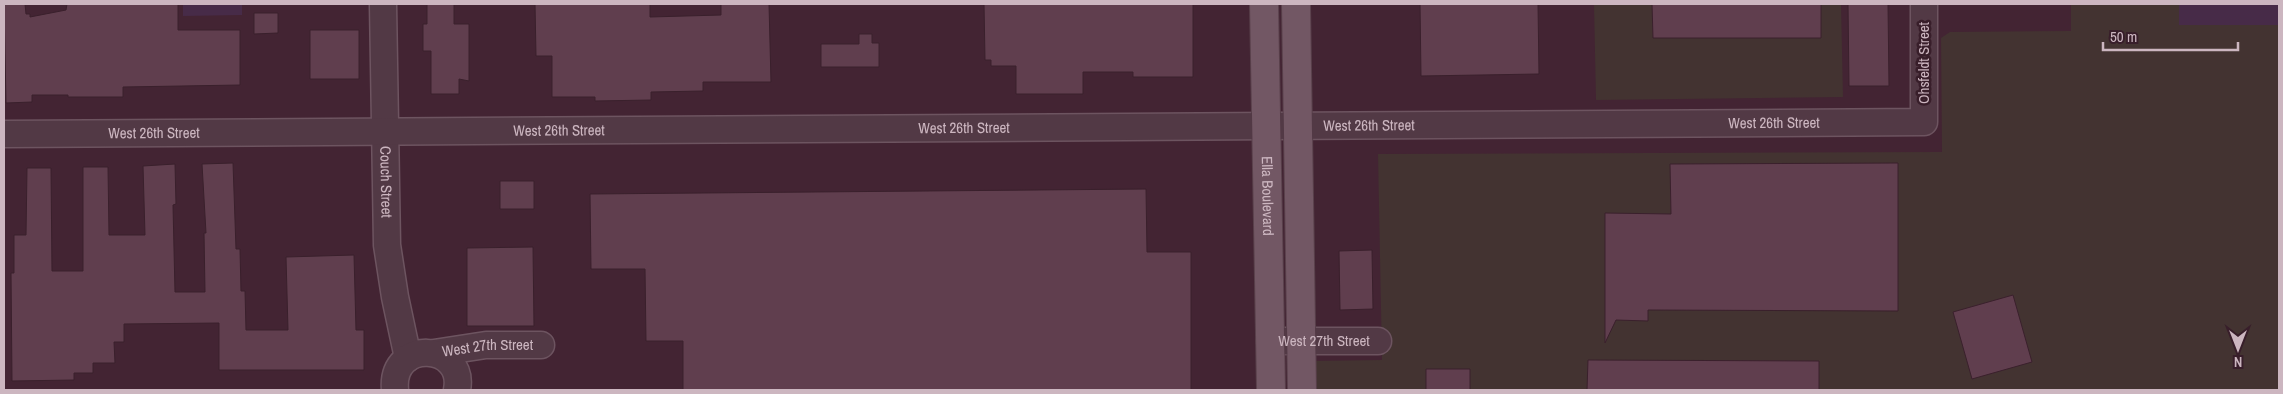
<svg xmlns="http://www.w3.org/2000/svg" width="2283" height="394" font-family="'Archivo Narrow',sans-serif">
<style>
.medical{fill:#433331}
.green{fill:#472b48}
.building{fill:#603e4e;stroke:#3a202c}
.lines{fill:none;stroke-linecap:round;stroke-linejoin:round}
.minor-casing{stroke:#6d5460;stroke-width:29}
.major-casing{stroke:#59404b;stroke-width:30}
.minor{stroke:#523945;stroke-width:26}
.major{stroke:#725764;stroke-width:28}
.labels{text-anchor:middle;stroke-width:5;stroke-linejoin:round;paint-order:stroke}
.street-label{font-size:15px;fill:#ccb6c0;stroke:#381e2a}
</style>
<rect width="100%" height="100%" fill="#432433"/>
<path class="medical" d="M 1594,4 L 1841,4 L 1843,97 L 1596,100 Z
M 2071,4 L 2179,4 L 2179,25 L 2279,25 L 2279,390 L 1310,390 L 1310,361 L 1382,360 L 1378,154 L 1942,152 L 1941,38 L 1950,32 L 2071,31 Z"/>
<path class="green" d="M 183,4 L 242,4 L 242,15 L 183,16 Z
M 2179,4 L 2279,4 L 2279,25 L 2179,25 Z"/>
<path class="building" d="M 4,4 L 25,4 L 26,14 L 30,14 L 30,17 L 66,10 L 67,4 L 178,4 L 178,30 L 240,30 L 240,85 L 123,87 L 123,97 L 68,97 L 68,95 L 32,95 L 32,102 L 6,103 Z
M 427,4 L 454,4 L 454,24 L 469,24 L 469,81 L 459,79 L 459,94 L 431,94 L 431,51 L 423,51 L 423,24 L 427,24 Z
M 535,4 L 650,4 L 650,17 L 721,15 L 721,4 L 769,4 L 771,82 L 703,82 L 703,91 L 651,92 L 651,100 L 595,101 L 595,97 L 552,97 L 552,56 L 536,56 Z
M 984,4 L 1193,4 L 1193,77 L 1133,77 L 1133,72 L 1083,72 L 1083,94 L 1016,94 L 1016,66 L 991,66 L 991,60 L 985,60 Z
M 1420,4 L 1538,4 L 1539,74 L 1421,76 Z
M 1652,4 L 1821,4 L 1821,38 L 1653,38 Z
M 1848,4 L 1888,4 L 1889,86 L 1849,86 Z
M 254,13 L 278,13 L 278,33 L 254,34 Z
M 310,30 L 359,30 L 359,79 L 310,79 Z
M 859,34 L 872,34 L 872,43 L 879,43 L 879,67 L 821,67 L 821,44 L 859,44 Z
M 233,163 L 236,249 L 240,249 L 241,291 L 245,291 L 246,330 L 288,330 L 286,257 L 354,255 L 356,330 L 364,330 L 364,370 L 219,370 L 219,323 L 124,324 L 124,342 L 114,342 L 115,363 L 93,363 L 93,373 L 74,373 L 74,380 L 12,381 L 11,273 L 14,273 L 14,235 L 26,235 L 27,168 L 51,168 L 52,271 L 83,271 L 83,167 L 108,167 L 109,235 L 145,235 L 143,166 L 175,164 L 176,204 L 173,205 L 175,292 L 205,292 L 204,233 L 206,233 L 202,164 Z
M 1898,163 L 1898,311 L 1648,310 L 1648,321 L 1616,320 L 1605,343 L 1605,213 L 1671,214 L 1670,164 Z
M 500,181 L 534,181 L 534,209 L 500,209 Z
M 1146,189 L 1147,252 L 1191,252 L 1191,390 L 683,390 L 683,341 L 646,341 L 645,269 L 591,269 L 590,194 Z
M 533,247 L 534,326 L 467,326 L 467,248 Z
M 1372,250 L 1373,309 L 1340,310 L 1339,251 Z
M 2013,295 L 2032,362 L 1972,379 L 1953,312 Z
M 1588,360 L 1819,361 L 1819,390 L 1587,390 Z
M 1426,369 L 1470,369 L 1470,390 L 1426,390 Z"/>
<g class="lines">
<g class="minor-casing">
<g id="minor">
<path id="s1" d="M 383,4 L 387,245 L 395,297 L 408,358"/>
<path id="s2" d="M 4,134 L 1924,122 L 1924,4"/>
<path id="s3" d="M 1270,341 L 1378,341"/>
<path id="s4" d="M 434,353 L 486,345 L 541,345"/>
<path d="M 395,390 C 390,338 466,343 457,390"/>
</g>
</g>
<g class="major-casing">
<g id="major">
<path id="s5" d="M 1264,4 L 1271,390"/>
<path d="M 1296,4 L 1302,390"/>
</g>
</g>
<use href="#minor" class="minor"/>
<use href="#major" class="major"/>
</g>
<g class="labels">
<g class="street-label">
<text transform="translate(1924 63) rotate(-90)" y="5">Ohsfeldt Street</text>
<text dy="5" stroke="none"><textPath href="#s2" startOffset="1770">West 26th Street</textPath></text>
<text dy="5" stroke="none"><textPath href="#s2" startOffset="1365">West 26th Street</textPath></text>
<text dy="5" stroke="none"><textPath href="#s2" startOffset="960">West 26th Street</textPath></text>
<text dy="5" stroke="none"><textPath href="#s2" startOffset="555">West 26th Street</textPath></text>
<text dy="5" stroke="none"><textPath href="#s2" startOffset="150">West 26th Street</textPath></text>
<text dy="5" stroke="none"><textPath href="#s1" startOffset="178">Couch Street</textPath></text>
<text dy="5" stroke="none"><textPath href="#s5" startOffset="192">Ella Boulevard</textPath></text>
<text dy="5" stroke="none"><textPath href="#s3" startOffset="54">West 27th Street</textPath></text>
<text dy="5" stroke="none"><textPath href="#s4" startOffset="54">West 27th Street</textPath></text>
</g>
</g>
<rect width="2283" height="394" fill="none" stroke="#ccb6c0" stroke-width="10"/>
<g transform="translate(2238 349) rotate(180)" stroke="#381e2a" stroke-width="4" paint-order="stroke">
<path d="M0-4L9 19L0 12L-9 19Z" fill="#ccb6c0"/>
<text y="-8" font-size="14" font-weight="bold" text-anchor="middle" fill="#ccb6c0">N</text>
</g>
<path d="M2103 42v8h135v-8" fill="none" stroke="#ccb6c0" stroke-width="2.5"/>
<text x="2110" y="42" font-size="15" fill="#ccb6c0" stroke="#381e2a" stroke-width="4" paint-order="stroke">50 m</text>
</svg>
